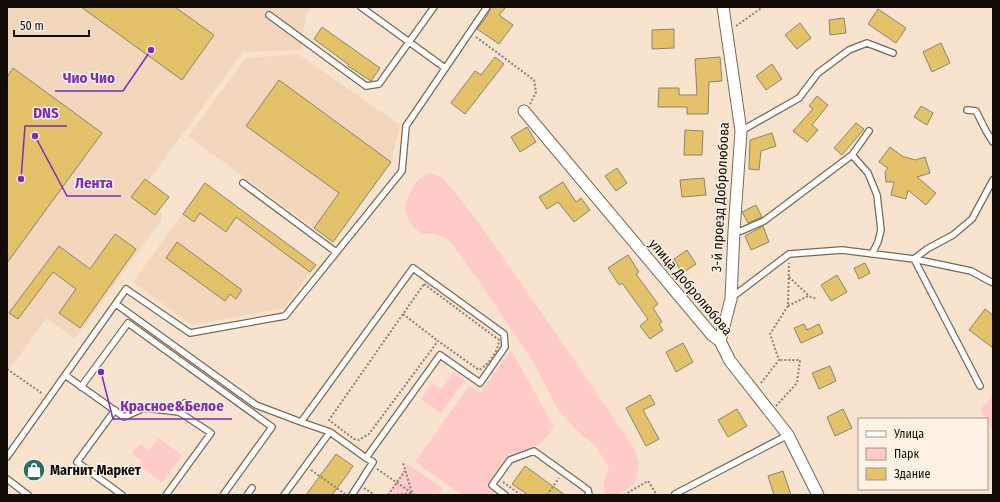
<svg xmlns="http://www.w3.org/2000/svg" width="1000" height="502" font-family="'Fira Sans Condensed',sans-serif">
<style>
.built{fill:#f2d7bd}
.green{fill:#fecbc8}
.building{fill:#e3c26a;stroke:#8d846c}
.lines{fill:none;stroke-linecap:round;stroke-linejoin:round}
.lane-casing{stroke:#7b6956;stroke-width:8}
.street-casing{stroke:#7b6956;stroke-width:13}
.path{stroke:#8f8072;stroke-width:2;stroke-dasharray:2 2;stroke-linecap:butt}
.lane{stroke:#fff;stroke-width:5.5}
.street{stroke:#fff;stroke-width:11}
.labels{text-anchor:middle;stroke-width:3;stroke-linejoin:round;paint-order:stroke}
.street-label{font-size:14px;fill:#140d07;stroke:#fff2e5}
.poi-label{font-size:14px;font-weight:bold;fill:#140d07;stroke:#fff2e5;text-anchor:start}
.leader{fill:none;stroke:#7b2cbf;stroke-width:1.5}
.callout-dot{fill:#7b2cbf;stroke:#fff2e5;stroke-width:1.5}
.callout-label{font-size:15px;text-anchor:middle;font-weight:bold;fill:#7b2cbf;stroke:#fff2e5;stroke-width:3;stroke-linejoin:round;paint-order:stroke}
</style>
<rect width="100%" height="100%" fill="#f8e3ce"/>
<path class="built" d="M 7,7 L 312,7 L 306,15 L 301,50 L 243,52 L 138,195 L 162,214 L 161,221 L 75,339 L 47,318 L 7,372 Z
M 298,54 L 400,125 L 391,162 L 333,242 L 188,136 L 246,58 Z
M 205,183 L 316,265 L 284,308 L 192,325 L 133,282 Z"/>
<path class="green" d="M 430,173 L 443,178 L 479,223 L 575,361 L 635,450 L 639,465 L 636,480 L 629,488 L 618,495 L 606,495 C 601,485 605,477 609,467 L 594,444 L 583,436 L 558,410 L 534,363 L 479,281 L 448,239 L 435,234 L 421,234 C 407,221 400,212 410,193 C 417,180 417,180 430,173 Z
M 511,350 L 554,427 L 540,444 L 507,458 L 486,486 L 498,495 L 462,495 L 415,462 L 469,386 L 480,393 Z
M 453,372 L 465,380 L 441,413 L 421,399 L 432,383 L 441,389 Z
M 993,395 L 993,431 L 987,422 L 987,419 L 985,419 L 980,410 Z
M 159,438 L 182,455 L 162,483 L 139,466 L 142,461 L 132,454 L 140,444 L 149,450 Z
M 408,464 L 442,488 L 438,495 L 386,495 Z"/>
<path class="building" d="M 81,7 L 175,7 L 214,35 L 182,80 Z
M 491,7 L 506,7 L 499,15 L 513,25 L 499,44 L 477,29 L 487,16 Z
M 878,9 L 906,28 L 896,43 L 868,24 Z
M 844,18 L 846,33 L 830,35 L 829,20 Z
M 800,23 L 811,38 L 797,49 L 785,35 Z
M 322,27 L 380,68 L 371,81 L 348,66 L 349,65 L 314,39 Z
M 674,29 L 674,48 L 652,49 L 652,30 Z
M 941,43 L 950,63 L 932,72 L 923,52 Z
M 495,57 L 504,64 L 465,114 L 451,103 L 475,71 L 481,75 Z
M 720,57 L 722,81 L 709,82 L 708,114 L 687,114 L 687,107 L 658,107 L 659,88 L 679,88 L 679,95 L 697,95 L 695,59 Z
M 772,64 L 782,79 L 766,90 L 756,76 Z
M 13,68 L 102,133 L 7,263 L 7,77 Z
M 279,80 L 391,162 L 333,242 L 314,228 L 339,193 L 246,126 Z
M 817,96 L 828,105 L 812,125 L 818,130 L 807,142 L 793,131 L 813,109 L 809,106 Z
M 921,106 L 933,113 L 927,125 L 914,117 Z
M 856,123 L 864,129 L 842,155 L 834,148 Z
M 527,127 L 536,142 L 520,152 L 511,137 Z
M 685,130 L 703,131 L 702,155 L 684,155 Z
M 772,133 L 776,146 L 761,151 L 759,170 L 749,169 L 750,140 Z
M 890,147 L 902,156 L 915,160 L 925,157 L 930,173 L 917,177 L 936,193 L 926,205 L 908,190 L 906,199 L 891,195 L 894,182 L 886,182 L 885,172 L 888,168 L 879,162 Z
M 617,168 L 627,183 L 616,191 L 605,176 Z
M 704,178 L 706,195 L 682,197 L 680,180 Z
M 145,179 L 169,197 L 155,215 L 131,197 Z
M 563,182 L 576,202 L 581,198 L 590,210 L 574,222 L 558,202 L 547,209 L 539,197 Z
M 205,183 L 316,265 L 310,272 L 236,217 L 226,232 L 200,213 L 194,222 L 183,214 Z
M 756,205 L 762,217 L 748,223 L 742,212 Z
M 763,226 L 769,242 L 751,250 L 745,236 Z
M 115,234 L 136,249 L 80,328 L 59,313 L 76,289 L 53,272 L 18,319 L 9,313 L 59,246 L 90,269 Z
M 177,242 L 242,290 L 236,299 L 230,294 L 225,301 L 166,258 Z
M 687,250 L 696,264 L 682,273 L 674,259 Z
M 628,255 L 639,272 L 636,274 L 658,304 L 653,308 L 662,322 L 659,324 L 663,330 L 650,339 L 640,326 L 648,319 L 622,283 L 619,285 L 608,268 Z
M 865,263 L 870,273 L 859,279 L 854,268 Z
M 837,275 L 847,292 L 831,301 L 821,285 Z
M 985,309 L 993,315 L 993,348 L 969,330 Z
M 804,324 L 807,330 L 819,324 L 823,333 L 801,343 L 794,328 Z
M 683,343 L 693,362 L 676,372 L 666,352 Z
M 830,366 L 836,381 L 819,389 L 812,373 Z
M 650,395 L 655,404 L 643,410 L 659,439 L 646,446 L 626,408 Z
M 737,409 L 747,426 L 728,437 L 718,420 Z
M 843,409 L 852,428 L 835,436 L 827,417 Z
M 336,454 L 353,466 L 347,475 L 332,495 L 306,495 Z
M 525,466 L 565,495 L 528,495 L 512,484 Z
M 783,471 L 791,495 L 774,495 L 768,476 Z"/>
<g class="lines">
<g class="lane-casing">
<path id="lane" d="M 361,7 L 445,68
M 269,15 L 366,86 L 379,84 L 434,7
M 967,110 L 976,111 L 986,131 L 993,142
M 741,131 L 799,98 L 818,73 L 849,50 L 867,43 L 893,53
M 852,155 L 868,173 L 877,195 L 881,230 L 878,242 L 872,254
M 243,183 L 336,252
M 734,231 L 741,231 L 764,221 L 852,155 L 869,131
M 731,298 L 789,254 L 842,250 L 914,259 L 971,271 L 993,283
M 116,304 L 256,405 L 301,422 L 413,268 L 504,334 L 505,347 L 480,383 L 440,355 L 366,458 L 330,432 L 301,422
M 65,375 L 124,417 L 144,408 L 179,412 L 211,433 L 166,495
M 980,386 L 914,259 L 927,249 L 953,235 L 972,219 L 993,180
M 81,387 L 128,323 L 272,427 L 223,495
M 115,410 L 77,462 L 122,495
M 179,412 L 185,403
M 7,457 L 126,289 L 190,333 L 285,316 L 402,171 L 406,126 L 487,7
M 7,479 L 28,495
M 675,494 L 788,435
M 247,495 L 252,488
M 284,495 L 330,432
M 352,495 L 373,462 L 366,458
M 505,495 L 492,485 L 510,460 L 534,451 L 588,490 L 589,495"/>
</g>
<g class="street-casing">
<path id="street" d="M 524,111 L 712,335 L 720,341 L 730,361 L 788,435 L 818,495
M 720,341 L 731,299 L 734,231 L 741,131 L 723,7"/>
</g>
<path class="path" d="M 736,26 L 763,7
M 476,37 L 534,80 L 536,92 L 530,104
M 789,277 L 808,295
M 424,284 L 499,340 C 498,352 489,364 479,370 L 438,341 L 369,434 L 359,440 L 354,439 L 329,420 Z
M 788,306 L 808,296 L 817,299
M 403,314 L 438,341
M 7,369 L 43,394
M 761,383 L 779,360 L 770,334 L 788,306 L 789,263
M 776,406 L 797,383 L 800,360 L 779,360
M 377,469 L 415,495
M 311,470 L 345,494
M 503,482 L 521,495
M 364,488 L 375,495
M 388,495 L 405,471
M 393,495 L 412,493 L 403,463
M 547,495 L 559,478
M 624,495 L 648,481 L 657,495"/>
<use href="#lane" class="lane"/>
<use href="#street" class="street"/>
</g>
<defs>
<g id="shop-disc" transform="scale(1.15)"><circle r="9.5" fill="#296e61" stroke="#fff2e5"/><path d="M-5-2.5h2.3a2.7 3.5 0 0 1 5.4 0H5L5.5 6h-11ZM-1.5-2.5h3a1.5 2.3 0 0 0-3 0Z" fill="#fff"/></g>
</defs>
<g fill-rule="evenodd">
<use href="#shop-disc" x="34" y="470"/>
</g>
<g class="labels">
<g class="street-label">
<text transform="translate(720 197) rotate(-87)" y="5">3-й проезд Добролюбова</text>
<text transform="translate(691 287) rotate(50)" y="5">улица Добролюбова</text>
</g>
<g class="poi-label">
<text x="50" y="475">Магнит Маркет</text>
</g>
</g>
<path class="leader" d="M151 50L123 91H55M21 179L25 126H67M35 136L67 196H121M101 372L113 419H232"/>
<g class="callout-dot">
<circle cx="151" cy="50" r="4"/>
<circle cx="21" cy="179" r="4"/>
<circle cx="35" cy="136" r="4"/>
<circle cx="101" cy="372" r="4"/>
</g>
<g class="callout-label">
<text x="89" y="83">Чио Чио</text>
<text x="46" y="118">DNS</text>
<text x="94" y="188">Лента</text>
<text x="172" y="411">Красное&amp;Белое</text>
</g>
<rect width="1000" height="502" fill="none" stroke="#140d07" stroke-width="16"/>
<rect x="858" y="418" width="130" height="72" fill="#fff2e5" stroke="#a1968c"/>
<rect x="866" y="431" width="20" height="6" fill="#ffffff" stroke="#a1968c"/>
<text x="894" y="438" font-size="12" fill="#140d07">Улица</text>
<rect x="866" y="448" width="20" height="12" fill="#fecbc8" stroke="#a1968c"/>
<text x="894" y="458" font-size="12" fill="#140d07">Парк</text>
<rect x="866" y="468" width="20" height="12" fill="#e3c26a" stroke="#a1968c"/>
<text x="894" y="478" font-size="12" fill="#140d07">Здание</text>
<path d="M14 30v6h75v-6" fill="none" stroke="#140d07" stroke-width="2"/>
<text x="20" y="30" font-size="12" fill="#140d07" stroke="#fff2e5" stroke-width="3" paint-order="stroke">50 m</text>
</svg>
